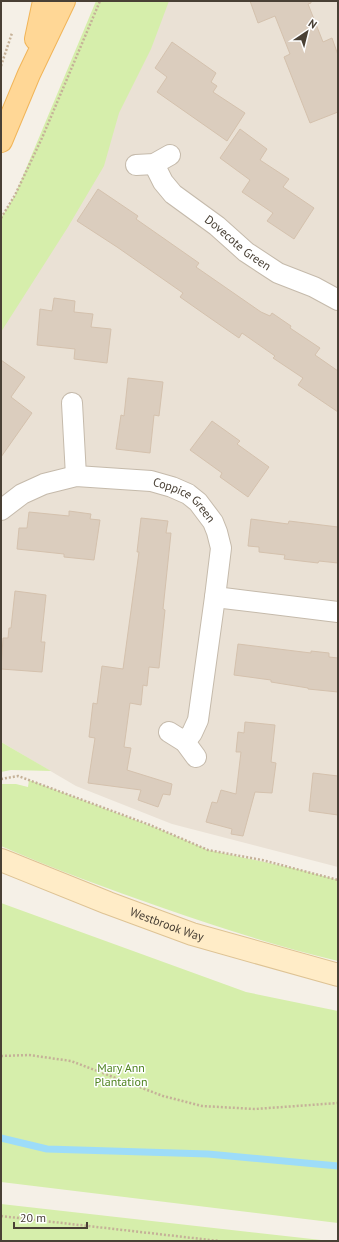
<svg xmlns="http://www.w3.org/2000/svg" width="339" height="1242" font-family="'PT Sans',sans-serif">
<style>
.residential{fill:#eae1d5}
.green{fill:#d6eeab}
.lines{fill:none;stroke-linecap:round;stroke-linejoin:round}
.stream{stroke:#9ddcf9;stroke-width:7}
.building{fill:#dbcdbe;stroke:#d4c1ad}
.street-casing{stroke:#c5baab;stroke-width:22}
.secondary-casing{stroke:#dec394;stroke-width:24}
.primary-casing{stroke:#f1b559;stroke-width:24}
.path{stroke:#c5b198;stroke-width:2.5;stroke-dasharray:2 2;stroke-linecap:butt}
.street{stroke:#fff;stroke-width:20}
.secondary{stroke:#ffecc7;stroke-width:22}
.primary{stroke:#ffd796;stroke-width:22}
.labels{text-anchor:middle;stroke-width:3;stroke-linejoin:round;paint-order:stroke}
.street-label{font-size:12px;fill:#494035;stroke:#fff}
.park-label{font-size:12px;fill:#4f8321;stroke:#fff}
</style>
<rect width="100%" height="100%" fill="#f5f0e7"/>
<path class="residential" d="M 123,1 L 338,1 L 338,867 L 172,824 L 76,786 L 1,742 L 1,274 Z"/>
<path class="green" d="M 96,1 L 169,1 L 151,49 L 119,113 L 104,166 L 68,227 L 1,332 L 1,218 L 15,195 Z
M 1,742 L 51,771 L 11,770 L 1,772 Z
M 29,780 L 159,829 L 208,850 L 297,869 L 338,880 L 338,961 C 279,947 221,928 163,908 C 108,889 54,869 1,846 L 1,784 L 16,784 L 28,787 Z
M 1,903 L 246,992 L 338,1011 L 338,1223 L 1,1182 Z
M 1,1204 L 330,1241 L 1,1241 Z"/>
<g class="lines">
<path class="stream" d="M 1,1138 L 47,1149 L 208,1154 L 338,1166"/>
</g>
<path class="building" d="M 250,1 L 311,1 L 311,3 L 308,4 L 323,42 L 332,38 L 338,55 L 338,112 L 310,123 L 284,57 L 290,54 L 275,16 L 258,23 Z
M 172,42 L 216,73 L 211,82 L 217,86 L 213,92 L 245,113 L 227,141 L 157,92 L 167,77 L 155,68 Z
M 240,129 L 267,149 L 260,160 L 289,179 L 283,187 L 314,208 L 294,239 L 267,221 L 273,213 L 242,192 L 250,180 L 220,158 Z
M 98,189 L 138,216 L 136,219 L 199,263 L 196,267 L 261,312 L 270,316 L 272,313 L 291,326 L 290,328 L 320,348 L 315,355 L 338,371 L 338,412 L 298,385 L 303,378 L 273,358 L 275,356 L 242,333 L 239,338 L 210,318 L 180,297 L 183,293 L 117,247 L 77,221 Z
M 54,298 L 75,301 L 74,312 L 93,314 L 91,327 L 111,329 L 107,363 L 74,359 L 75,349 L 37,345 L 40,309 L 52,311 Z
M 1,360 L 25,377 L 11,397 L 32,413 L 1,457 Z
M 128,378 L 163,382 L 159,416 L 154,415 L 150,453 L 116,449 L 121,415 L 124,416 Z
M 212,421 L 240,441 L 237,444 L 269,467 L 248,497 L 220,477 L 222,473 L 190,450 Z
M 69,511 L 91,514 L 90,519 L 100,520 L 94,560 L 64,557 L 64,554 L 17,549 L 19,528 L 27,528 L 29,512 L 69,516 Z
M 141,518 L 168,521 L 166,533 L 171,533 L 163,609 L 165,610 L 159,668 L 149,667 L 147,686 L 143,685 L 141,705 L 130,703 L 124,747 L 131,748 L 127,770 L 172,784 L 170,795 L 163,794 L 158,807 L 138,800 L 141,790 L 88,783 L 95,738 L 89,737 L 93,703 L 97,704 L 102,666 L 123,669 L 139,552 L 137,552 Z
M 251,519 L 288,524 L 289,521 L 338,527 L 338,563 L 319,561 L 318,563 L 284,559 L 285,555 L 259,552 L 259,547 L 248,546 Z
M 15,591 L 46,595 L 41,642 L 45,642 L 42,672 L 1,669 L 3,638 L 8,638 L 9,628 L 11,628 Z
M 238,644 L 311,653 L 311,651 L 329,653 L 329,657 L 338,658 L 338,692 L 308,689 L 308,688 L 271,682 L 271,680 L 234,675 Z
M 245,722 L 275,725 L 271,762 L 276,763 L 272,793 L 255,792 L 243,836 L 231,834 L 232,829 L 206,822 L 212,802 L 217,803 L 221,790 L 236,794 L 241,752 L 236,752 L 238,732 L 244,733 Z
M 313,773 L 338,776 L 338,815 L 309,811 Z"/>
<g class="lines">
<g class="street-casing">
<g id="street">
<path id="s1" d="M 154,164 L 163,182 L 173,194 L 217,226 L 246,252 L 278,273 L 314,287 L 338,300"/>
<path d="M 136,165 L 154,164 L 170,155"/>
<path d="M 72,403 L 76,476"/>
<path id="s2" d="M 1,510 L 22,494 L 44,484 L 76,476 L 151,481 L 172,487 L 188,494 L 198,502 L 213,522 L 217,532 L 221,548 L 215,597 L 198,720 L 192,733 L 185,742"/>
<path d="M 215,597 L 338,612"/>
<path d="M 169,732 L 185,742 L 196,757"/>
</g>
</g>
<g class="secondary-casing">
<g id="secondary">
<path id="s3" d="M 1,860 L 108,903 L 192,934 L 338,975"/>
</g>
</g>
<g class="primary-casing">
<path id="primary" d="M 36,39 L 44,1
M 1,141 L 29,74 L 64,1"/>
</g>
<path class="path" d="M 1,66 L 12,33
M 1,218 L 15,195 L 42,138 L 100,1
M 1,779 L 18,776 L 150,825 L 208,850 L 262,860 L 338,880
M 1,1056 L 29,1055 L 71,1061 L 163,1096 L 202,1106 L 255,1109 L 338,1103
M 1,1216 L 219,1241"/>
<use href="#street" class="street"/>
<use href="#secondary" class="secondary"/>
<use href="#primary" class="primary"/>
</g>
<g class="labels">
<g class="street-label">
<text dy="4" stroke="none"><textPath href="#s1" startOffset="117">Dovecote Green</textPath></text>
<text dy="4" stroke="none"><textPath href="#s2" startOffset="198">Coppice Green</textPath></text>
<text dy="4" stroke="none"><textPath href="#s3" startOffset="178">Westbrook Way</textPath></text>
</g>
<g class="park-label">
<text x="121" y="1072">Mary Ann<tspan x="121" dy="14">Plantation</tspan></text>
</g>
</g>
<rect width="339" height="1242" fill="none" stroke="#494035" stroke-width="4"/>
<g transform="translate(307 32) rotate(35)" stroke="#ffffff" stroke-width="3" paint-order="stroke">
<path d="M0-3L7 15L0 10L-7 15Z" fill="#494035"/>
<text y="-6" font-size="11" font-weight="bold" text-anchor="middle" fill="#494035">N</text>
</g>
<path d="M14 1222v6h73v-6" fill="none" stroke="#494035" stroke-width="2"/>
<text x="20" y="1222" font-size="12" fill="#494035" stroke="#ffffff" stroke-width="3" paint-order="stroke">20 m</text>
</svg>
